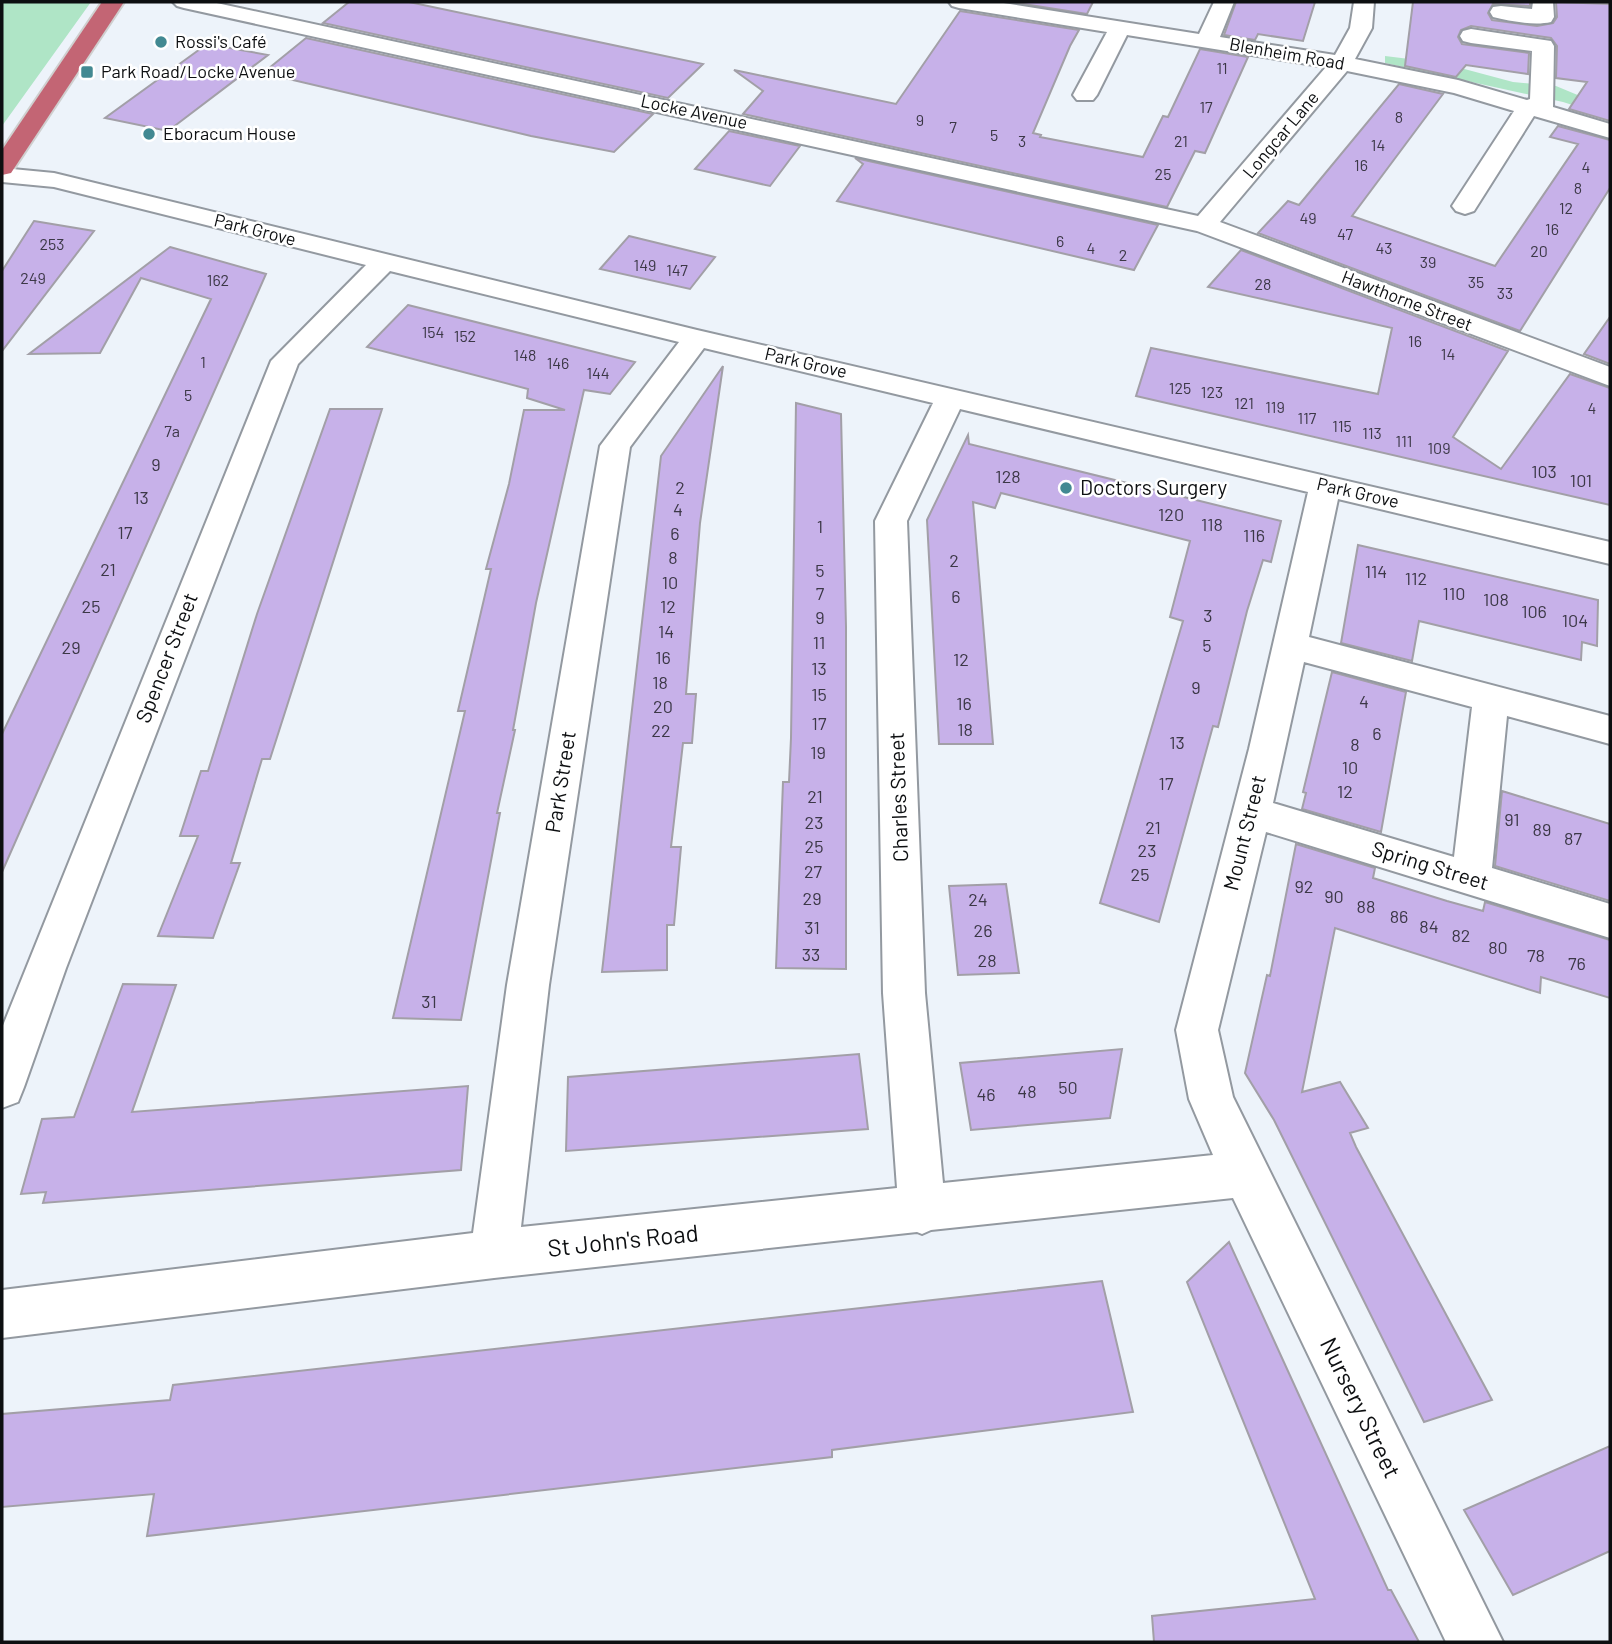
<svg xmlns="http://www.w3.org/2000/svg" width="1612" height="1644" font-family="Barlow,sans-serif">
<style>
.green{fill:#afe5c6}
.building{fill:#c7b1e9;stroke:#a29fa7;stroke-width:2}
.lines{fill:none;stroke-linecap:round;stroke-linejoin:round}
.minor-casing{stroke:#9399a0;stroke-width:4}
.highway-casing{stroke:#cfcfcf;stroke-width:4}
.minor{fill:#fff;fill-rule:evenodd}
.highway{fill:#c36574;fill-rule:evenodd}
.poi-dot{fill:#428992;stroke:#fff;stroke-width:2.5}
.labels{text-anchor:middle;stroke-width:5;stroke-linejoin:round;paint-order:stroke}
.far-number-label{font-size:16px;fill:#3c3847}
.far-poi-label{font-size:18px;fill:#0d0f11;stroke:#fff;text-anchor:start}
.far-street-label{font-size:18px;fill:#0d0f11;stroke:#fff}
.number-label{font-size:18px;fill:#3c3847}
.poi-label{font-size:21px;fill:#0d0f11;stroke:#fff;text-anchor:start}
.street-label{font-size:21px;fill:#0d0f11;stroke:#fff}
.near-street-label{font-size:24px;fill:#0d0f11;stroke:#fff}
</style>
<rect width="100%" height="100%" fill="#edf3fa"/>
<path class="green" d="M 2,2 L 91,2 L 2,126 Z
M 1385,56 L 1442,63 L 1513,82 L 1556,86 L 1580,96 L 1607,100 L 1610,91 L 1610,117 L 1563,102 L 1385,63 Z"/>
<path class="building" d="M 349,2 L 409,2 L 703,64 L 668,98 L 323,23 Z
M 1012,2 L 1093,2 L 1087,14 Z
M 1236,2 L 1315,2 L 1303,41 L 1258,34 L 1255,40 L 1224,35 Z
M 1413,2 L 1530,2 L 1530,6 L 1493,4 L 1488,13 L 1492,20 L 1537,26 L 1553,23 L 1557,17 L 1556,2 L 1610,4 L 1610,121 L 1569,109 L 1587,82 L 1556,78 L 1557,46 L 1551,38 L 1471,26 L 1461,30 L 1458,37 L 1462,44 L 1529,53 L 1528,74 L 1466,65 L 1456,77 L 1405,66 Z
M 960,11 L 1079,30 L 1070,46 L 1033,133 L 1041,135 L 1040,137 L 1143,157 L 1163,116 L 1168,117 L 1200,49 L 1248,57 L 1205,153 L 1195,151 L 1167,207 L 743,114 L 763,91 L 734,70 L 896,104 Z
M 306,38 L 653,114 L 614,152 L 531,136 L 263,73 Z
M 207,44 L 268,55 L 168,131 L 105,118 Z
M 1399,84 L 1443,94 L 1352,216 L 1495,266 L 1578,144 L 1550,137 L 1558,126 L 1610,140 L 1610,188 L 1520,331 L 1258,233 L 1288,201 L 1299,205 Z
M 729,131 L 800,146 L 770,186 L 695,169 Z
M 855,158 L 1158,225 L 1134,270 L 837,201 L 863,164 Z
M 34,221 L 94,231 L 2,351 L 2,271 Z
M 629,236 L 715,257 L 690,289 L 600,269 Z
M 170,247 L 266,274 L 2,872 L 2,734 L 211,299 L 141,278 L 100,353 L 29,354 Z
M 1241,250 L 1508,351 L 1453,437 L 1501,469 L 1570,374 L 1610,388 L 1610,505 L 1136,396 L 1151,348 L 1378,394 L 1392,328 L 1208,287 Z
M 408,305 L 635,362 L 610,394 L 584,390 L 536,603 L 513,730 L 515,730 L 497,813 L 500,813 L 461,1020 L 393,1018 L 465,711 L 458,711 L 491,569 L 486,569 L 509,484 L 524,410 L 565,410 L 527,398 L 528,389 L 367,347 Z
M 1610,317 L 1610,364 L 1584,354 Z
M 723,366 L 700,523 L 686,694 L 696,694 L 692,743 L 683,743 L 671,847 L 681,847 L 674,925 L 667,925 L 667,970 L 602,972 L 661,456 Z
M 796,403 L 841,414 L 846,627 L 846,969 L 776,968 L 783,782 L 789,782 L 791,738 Z
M 330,409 L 382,409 L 270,759 L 262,759 L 231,863 L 240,863 L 213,938 L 158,936 L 198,836 L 180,836 L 201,771 L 208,771 L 257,614 Z
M 968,435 L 969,444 L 1281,521 L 1271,562 L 1263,560 L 1247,611 L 1218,727 L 1213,726 L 1159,922 L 1100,903 L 1183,621 L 1170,617 L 1190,541 L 1001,493 L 995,508 L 973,502 L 993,744 L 939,744 L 927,520 Z
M 1358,545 L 1598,600 L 1597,646 L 1582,642 L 1581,660 L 1419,621 L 1412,661 L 1341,643 Z
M 1332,672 L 1406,692 L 1381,832 L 1302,809 L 1306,793 L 1303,792 Z
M 1502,791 L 1610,824 L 1610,901 L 1495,866 Z
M 1296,844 L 1375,868 L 1373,878 L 1447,901 L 1483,911 L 1485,902 L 1610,940 L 1610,998 L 1541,977 L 1540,993 L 1335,928 L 1302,1092 L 1340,1082 L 1368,1128 L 1350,1133 L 1356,1147 L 1492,1400 L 1424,1422 L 1274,1120 L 1245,1073 L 1267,975 L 1270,976 Z
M 1006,884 L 1019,973 L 958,975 L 949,886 Z
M 123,984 L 176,985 L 132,1112 L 468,1086 L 461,1170 L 43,1203 L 46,1192 L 21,1194 L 42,1119 L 74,1117 Z
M 1122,1049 L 1110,1118 L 971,1130 L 960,1063 Z
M 859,1054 L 868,1129 L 566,1151 L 568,1077 Z
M 1229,1242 L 1388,1590 L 1391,1590 L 1419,1642 L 1154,1642 L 1152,1616 L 1315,1599 L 1187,1282 Z
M 1102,1281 L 1133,1412 L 832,1450 L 832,1457 L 147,1536 L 154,1494 L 2,1507 L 2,1414 L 170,1400 L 173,1385 Z
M 1610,1446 L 1610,1551 L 1513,1595 L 1464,1510 Z"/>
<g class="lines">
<g class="minor-casing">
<path id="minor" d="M 173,2 L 212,2 L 1198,216 L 1326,67 L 1127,35 L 1097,95 L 1093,100 L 1077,100 L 1073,95 L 1107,32 L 959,8 L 952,6 L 949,2 L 997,2 L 1199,34 L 1214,2 L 1234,2 L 1220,37 L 1335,55 L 1350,28 L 1354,2 L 1374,2 L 1372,28 L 1355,59 L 1458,80 L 1527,100 L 1530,99 L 1532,51 L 1471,43 L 1463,41 L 1460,36 L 1463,31 L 1471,29 L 1551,41 L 1554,46 L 1553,107 L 1610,124 L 1610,138 L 1534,116 L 1474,211 L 1465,214 L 1456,211 L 1452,206 L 1514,111 L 1454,93 L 1347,71 L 1220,222 L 1610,367 L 1610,386 L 1197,231 L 184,8 L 177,6 Z
M 1533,2 L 1553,2 L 1554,17 L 1551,22 C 1534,26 1510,21 1493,17 L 1490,12 L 1493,7 L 1501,6 L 1532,9 Z
M 2,168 L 54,173 L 697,330 L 1610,542 L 1610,564 L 1338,499 L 1309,637 L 1610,716 L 1610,744 L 1507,716 L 1492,868 L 1610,904 L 1610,938 L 1266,832 L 1218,1030 L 1233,1097 L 1503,1642 L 1446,1642 L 1233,1198 L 931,1230 L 922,1234 L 917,1232 L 494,1278 L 2,1338 L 2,1290 L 473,1233 L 507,985 L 600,446 L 679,342 L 390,271 L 298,364 L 66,968 L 24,1087 L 18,1102 L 2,1108 L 2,1028 L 271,361 L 366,265 L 54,187 L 2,182 ZM 704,348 L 933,403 L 875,521 L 883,993 L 897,1188 L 521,1227 L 549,985 L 630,447 ZM 960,409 L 1308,492 L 1249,749 L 1176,1030 L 1189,1099 L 1213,1155 L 943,1183 L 925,993 L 907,521 ZM 1304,662 L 1472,707 L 1454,857 L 1273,803 Z"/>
</g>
<g class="highway-casing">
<path id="highway" d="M 102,2 L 124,2 L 11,173 L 2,175 L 2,150 Z"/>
</g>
<use href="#minor" class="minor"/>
<use href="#highway" class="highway"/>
</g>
<g class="poi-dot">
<circle cx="161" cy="42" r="7"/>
<rect x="80" y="65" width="14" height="14" rx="3.5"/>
<circle cx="149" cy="134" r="7"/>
<circle cx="1066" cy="488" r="7"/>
</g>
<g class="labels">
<g class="far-number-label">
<text x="1222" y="74">11</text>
<text x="1206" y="113">17</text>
<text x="1399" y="123">8</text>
<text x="920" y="126">9</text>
<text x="953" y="133">7</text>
<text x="994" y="141">5</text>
<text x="1022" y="147">3</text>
<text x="1181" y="147">21</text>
<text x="1378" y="151">14</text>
<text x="1361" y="171">16</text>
<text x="1586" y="173">4</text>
<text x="1163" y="180">25</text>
<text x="1578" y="194">8</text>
<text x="1566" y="214">12</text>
<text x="1308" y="224">49</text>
<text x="1552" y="235">16</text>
<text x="1345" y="240">47</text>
<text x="1060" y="247">6</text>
<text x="52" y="250">253</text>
<text x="1091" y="254">4</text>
<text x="1384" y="254">43</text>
<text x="1539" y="257">20</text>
<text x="1123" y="261">2</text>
<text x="1428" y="268">39</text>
<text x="645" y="271">149</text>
<text x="677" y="276">147</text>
<text x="33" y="284">249</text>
<text x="218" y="286">162</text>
<text x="1476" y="288">35</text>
<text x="1263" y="290">28</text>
<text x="1505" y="299">33</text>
<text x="433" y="338">154</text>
<text x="465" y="342">152</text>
<text x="1415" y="347">16</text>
<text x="1448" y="360">14</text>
<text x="525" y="361">148</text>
<text x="203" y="368">1</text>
<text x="558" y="369">146</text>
<text x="598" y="379">144</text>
<text x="1180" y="394">125</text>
<text x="1212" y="398">123</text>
<text x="188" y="401">5</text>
<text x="1244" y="409">121</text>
<text x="1275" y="413">119</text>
<text x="1592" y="414">4</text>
<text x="1307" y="424">117</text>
<text x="1342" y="432">115</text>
<text x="172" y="437">7a</text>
<text x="1372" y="439">113</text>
<text x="1404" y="447">111</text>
<text x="1439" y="454">109</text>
</g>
<g class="far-poi-label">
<text x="175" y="48">Rossi's Café</text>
<text x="101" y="78">Park Road/Locke Avenue</text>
<text x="163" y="140">Eboracum House</text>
</g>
<g class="far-street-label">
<text transform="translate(1287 54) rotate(10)" y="6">Blenheim Road</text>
<text transform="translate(694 112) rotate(12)" y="6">Locke Avenue</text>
<text transform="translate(1281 135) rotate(-50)" y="6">Longcar Lane</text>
<text transform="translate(255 230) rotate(14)" y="6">Park Grove</text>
<text transform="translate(1407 301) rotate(21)" y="6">Hawthorne Street</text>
<text transform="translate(806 363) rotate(13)" y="6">Park Grove</text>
<text transform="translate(1358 493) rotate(13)" y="6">Park Grove</text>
</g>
<g class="number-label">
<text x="156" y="471">9</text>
<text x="1544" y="478">103</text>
<text x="1008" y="483">128</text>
<text x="1581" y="487">101</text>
<text x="680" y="494">2</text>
<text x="141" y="504">13</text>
<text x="678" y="516">4</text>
<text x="1171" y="521">120</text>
<text x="1212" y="531">118</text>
<text x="820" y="533">1</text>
<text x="125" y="539">17</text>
<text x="675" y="540">6</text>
<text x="1254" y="542">116</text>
<text x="673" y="564">8</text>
<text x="954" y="567">2</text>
<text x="108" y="576">21</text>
<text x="820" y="577">5</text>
<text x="1376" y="578">114</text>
<text x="1416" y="585">112</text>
<text x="670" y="589">10</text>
<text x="820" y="600">7</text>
<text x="1454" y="600">110</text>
<text x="956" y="603">6</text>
<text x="1496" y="606">108</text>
<text x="91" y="613">25</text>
<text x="668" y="613">12</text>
<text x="1534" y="618">106</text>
<text x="1208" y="622">3</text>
<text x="820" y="624">9</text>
<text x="1575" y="627">104</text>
<text x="666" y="638">14</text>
<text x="819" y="649">11</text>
<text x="1207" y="652">5</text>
<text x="71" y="654">29</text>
<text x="663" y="664">16</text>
<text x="961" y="666">12</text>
<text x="819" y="675">13</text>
<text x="660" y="689">18</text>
<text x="1196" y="694">9</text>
<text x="819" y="701">15</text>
<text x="1364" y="708">4</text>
<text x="964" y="710">16</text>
<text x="663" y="713">20</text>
<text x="819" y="730">17</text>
<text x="965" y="736">18</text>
<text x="661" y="737">22</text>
<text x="1377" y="740">6</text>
<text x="1177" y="749">13</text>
<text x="1355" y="751">8</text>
<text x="818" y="759">19</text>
<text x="1350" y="774">10</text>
<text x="1166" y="790">17</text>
<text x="1345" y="798">12</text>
<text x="815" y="803">21</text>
<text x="1512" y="826">91</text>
<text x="814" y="829">23</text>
<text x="1153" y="834">21</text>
<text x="1542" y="836">89</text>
<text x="1573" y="845">87</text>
<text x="814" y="853">25</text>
<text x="1147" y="857">23</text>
<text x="813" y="878">27</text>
<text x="1140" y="881">25</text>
<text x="1304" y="893">92</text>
<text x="1334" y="903">90</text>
<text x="812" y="905">29</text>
<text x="978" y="906">24</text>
<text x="1366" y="913">88</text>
<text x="1399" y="923">86</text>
<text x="1429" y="933">84</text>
<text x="812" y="934">31</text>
<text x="983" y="937">26</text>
<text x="1461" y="942">82</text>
<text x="1498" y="954">80</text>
<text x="811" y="961">33</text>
<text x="1536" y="962">78</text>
<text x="987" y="967">28</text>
<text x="1577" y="970">76</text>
<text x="429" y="1008">31</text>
<text x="1068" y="1094">50</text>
<text x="1027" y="1098">48</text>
<text x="986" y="1101">46</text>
</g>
<g class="poi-label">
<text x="1080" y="495">Doctors Surgery</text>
</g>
<g class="street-label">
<text transform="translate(167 658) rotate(-69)" y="7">Spencer Street</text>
<text transform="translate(561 782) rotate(-81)" y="7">Park Street</text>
<text transform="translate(899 797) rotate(-92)" y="7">Charles Street</text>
<text transform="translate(1245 833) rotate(-76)" y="7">Mount Street</text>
<text transform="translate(1430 866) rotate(17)" y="7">Spring Street</text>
</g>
<g class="near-street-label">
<text transform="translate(623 1241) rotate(-6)" y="8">St John's Road</text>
<text transform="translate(1360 1408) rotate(64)" y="8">Nursery Street</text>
</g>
</g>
<rect width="1612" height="1644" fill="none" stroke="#0d0f11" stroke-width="7"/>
</svg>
